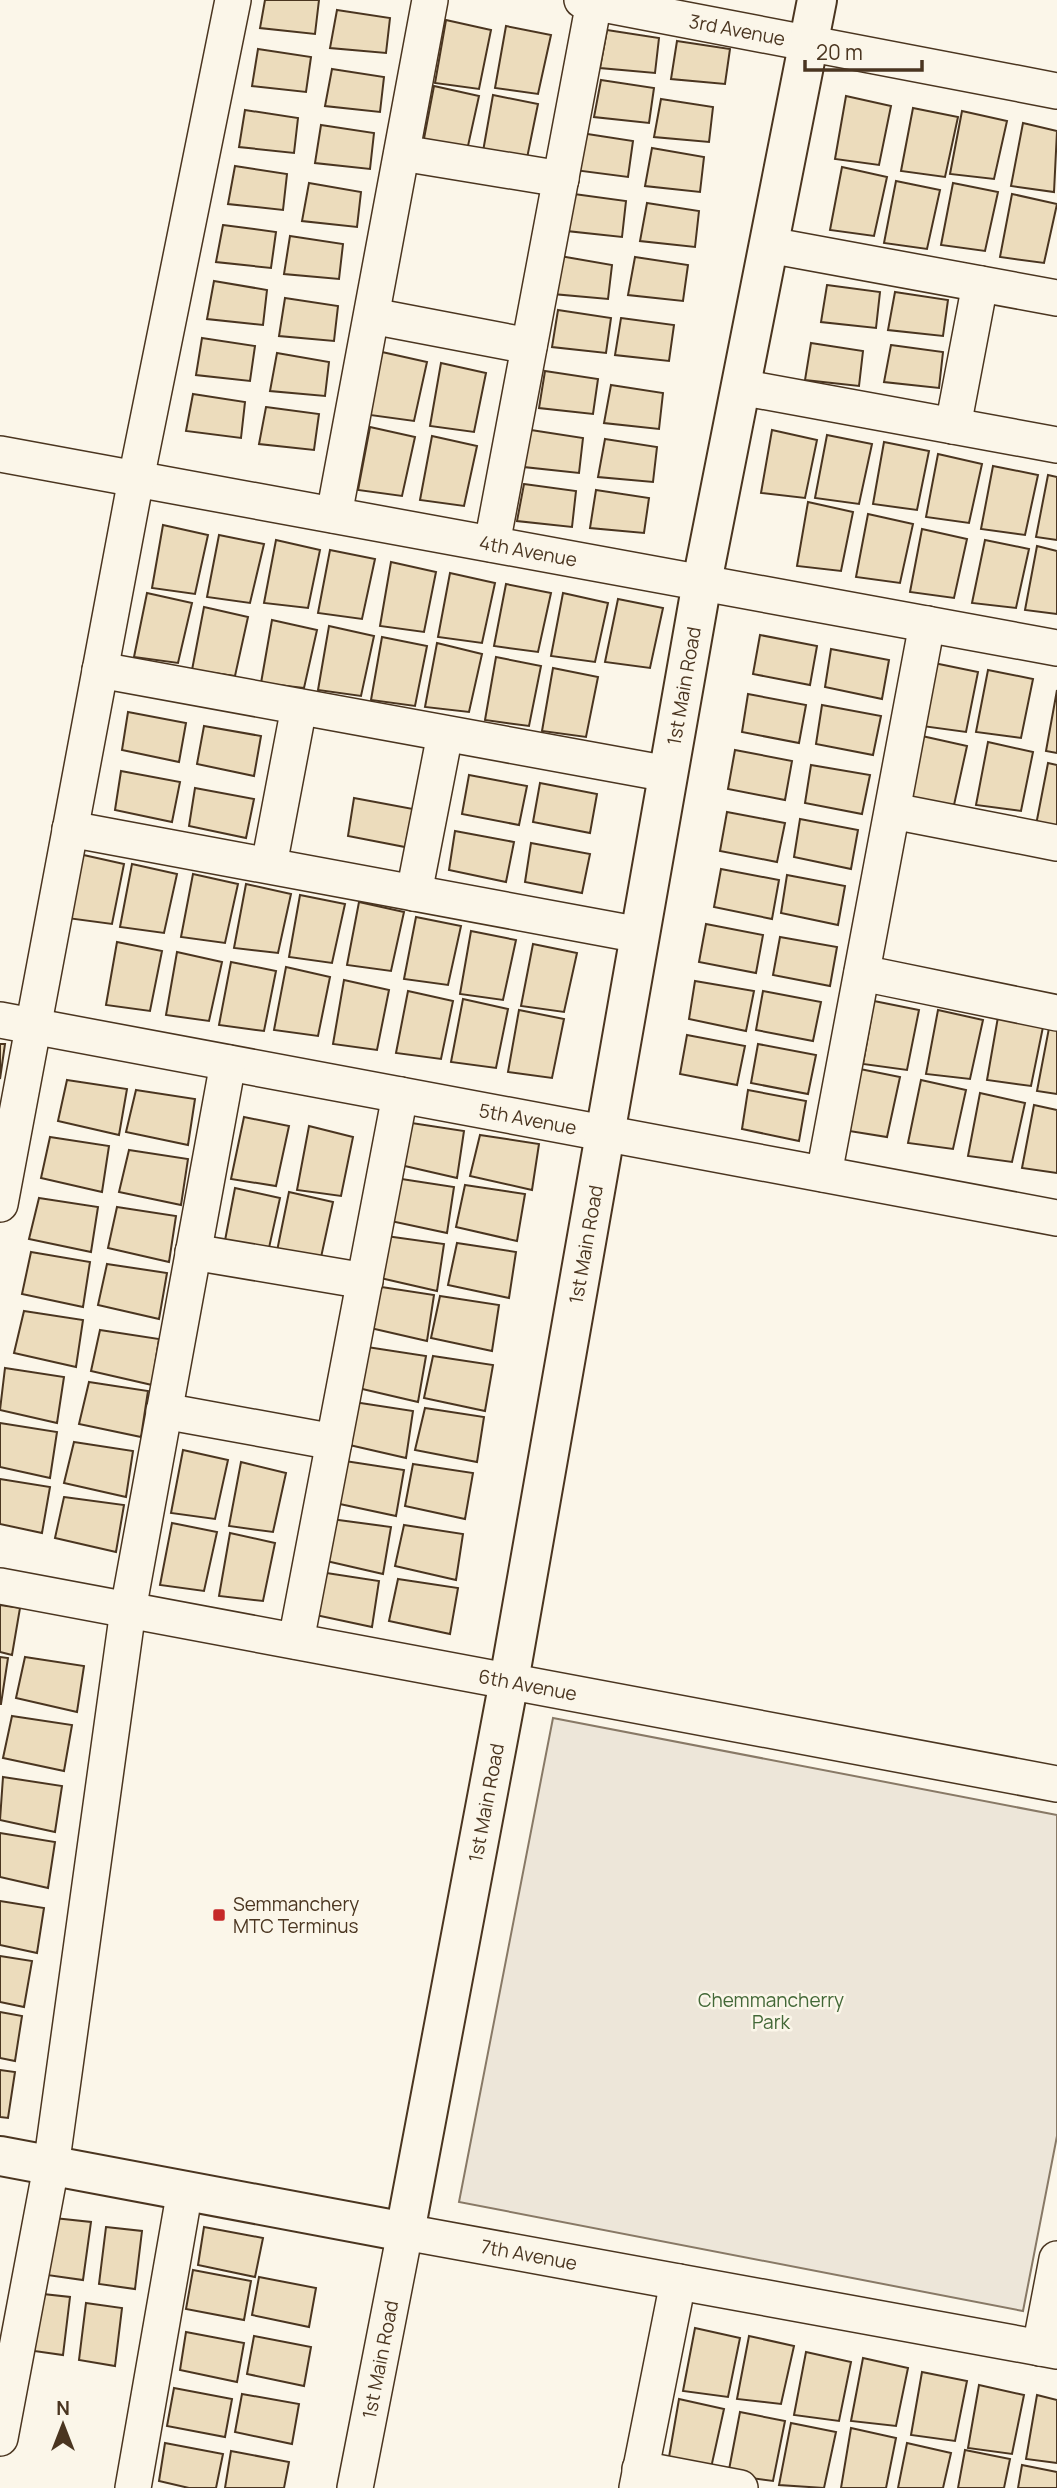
<svg xmlns="http://www.w3.org/2000/svg" width="1057" height="2488" font-family="Manrope,sans-serif">
<style>
.green{fill:#ede6d9;stroke:#887966;stroke-width:2}
.building{fill:#ecdcbc;stroke:#4a3520;stroke-width:2}
.lines{fill:none;stroke-linecap:round;stroke-linejoin:round}
.street-casing{stroke:#4a3520;stroke-width:38}
.secondary-casing{stroke:#4a3520;stroke-width:42}
.street{stroke:#fbf6e9;stroke-width:35}
.secondary{stroke:#fbf6e9;stroke-width:38}
.poi-dot{fill:#c62828;stroke:#fbf6e9;stroke-width:2.5}
.labels{text-anchor:middle;stroke-width:5;stroke-linejoin:round;paint-order:stroke}
.street-label{font-size:19px;fill:#4a3520;stroke:#fbf6e9}
.poi-label{font-size:19px;fill:#4a3520;stroke:#fbf6e9;text-anchor:start}
.park-label{font-size:19px;fill:#436837;stroke:#fbf6e9}
</style>
<rect width="100%" height="100%" fill="#fbf6e9"/>
<path class="green" d="M 553,1718 L 1057,1815 L 1057,2136 L 1023,2311 L 459,2202 Z"/>
<path class="building" d="M 265,0 L 319,0 L 315,34 L 260,28 Z
M 337,10 L 390,18 L 386,53 L 330,48 Z
M 446,20 L 491,30 L 479,89 L 435,83 Z
M 506,26 L 551,35 L 538,94 L 495,88 Z
M 607,30 L 659,38 L 655,73 L 600,68 Z
M 677,41 L 730,49 L 725,84 L 671,79 Z
M 258,49 L 311,57 L 306,92 L 252,86 Z
M 332,69 L 384,77 L 380,112 L 325,106 Z
M 601,80 L 654,88 L 649,123 L 594,117 Z
M 434,86 L 479,96 L 466,155 L 422,149 Z
M 493,95 L 538,104 L 526,163 L 482,157 Z
M 846,96 L 891,106 L 879,165 L 835,159 Z
M 661,99 L 713,107 L 709,142 L 654,137 Z
M 913,108 L 958,117 L 945,177 L 901,171 Z
M 245,110 L 298,118 L 294,153 L 239,147 Z
M 962,111 L 1007,121 L 994,179 L 950,174 Z
M 1023,123 L 1057,131 L 1054,192 L 1011,186 Z
M 321,125 L 374,133 L 370,169 L 315,163 Z
M 581,133 L 633,141 L 628,177 L 574,170 Z
M 652,148 L 704,157 L 700,192 L 645,186 Z
M 235,166 L 287,174 L 283,210 L 228,204 Z
M 842,167 L 887,177 L 874,236 L 830,230 Z
M 896,181 L 940,190 L 927,249 L 884,243 Z
M 309,183 L 361,192 L 357,227 L 302,221 Z
M 953,183 L 998,192 L 985,251 L 941,245 Z
M 574,194 L 626,201 L 622,237 L 567,231 Z
M 1012,194 L 1057,204 L 1044,263 L 1000,257 Z
M 647,203 L 699,211 L 695,247 L 640,241 Z
M 223,225 L 276,232 L 271,268 L 216,262 Z
M 290,236 L 343,244 L 339,279 L 284,274 Z
M 560,256 L 612,265 L 608,299 L 553,294 Z
M 635,257 L 688,265 L 683,301 L 628,295 Z
M 214,281 L 267,290 L 263,325 L 207,319 Z
M 827,285 L 880,292 L 876,328 L 821,322 Z
M 895,292 L 948,300 L 943,336 L 888,330 Z
M 285,298 L 338,306 L 334,341 L 279,336 Z
M 558,310 L 611,318 L 606,353 L 552,347 Z
M 621,318 L 674,325 L 669,361 L 615,355 Z
M 202,338 L 255,346 L 250,381 L 196,375 Z
M 811,343 L 863,351 L 859,386 L 805,380 Z
M 891,345 L 943,352 L 939,388 L 884,382 Z
M 382,352 L 427,362 L 414,421 L 370,415 Z
M 277,353 L 329,362 L 325,396 L 270,391 Z
M 441,363 L 486,373 L 474,432 L 430,426 Z
M 545,371 L 598,379 L 593,414 L 539,408 Z
M 611,385 L 663,393 L 659,429 L 604,423 Z
M 193,394 L 245,402 L 241,438 L 186,431 Z
M 266,407 L 319,414 L 314,450 L 259,444 Z
M 370,427 L 415,437 L 402,496 L 358,490 Z
M 531,430 L 583,438 L 579,473 L 524,467 Z
M 772,430 L 817,440 L 805,498 L 761,493 Z
M 827,435 L 872,444 L 859,504 L 815,498 Z
M 432,436 L 477,446 L 464,506 L 420,500 Z
M 605,439 L 657,447 L 653,482 L 598,477 Z
M 884,442 L 929,451 L 917,510 L 873,504 Z
M 938,454 L 982,464 L 969,523 L 926,517 Z
M 993,466 L 1038,475 L 1025,535 L 981,529 Z
M 1048,475 L 1057,477 L 1057,540 L 1036,537 Z
M 524,484 L 576,491 L 572,527 L 517,521 Z
M 596,490 L 649,498 L 644,533 L 590,528 Z
M 808,502 L 853,512 L 841,571 L 797,566 Z
M 868,514 L 913,524 L 900,583 L 856,577 Z
M 163,525 L 208,535 L 195,594 L 152,588 Z
M 922,529 L 967,539 L 954,598 L 910,592 Z
M 219,535 L 264,544 L 250,603 L 207,597 Z
M 276,540 L 320,550 L 308,608 L 264,603 Z
M 985,540 L 1029,549 L 1016,608 L 972,603 Z
M 1037,546 L 1057,551 L 1057,614 L 1025,610 Z
M 330,550 L 375,559 L 362,619 L 318,613 Z
M 391,562 L 436,572 L 424,632 L 380,626 Z
M 450,573 L 495,583 L 482,643 L 438,637 Z
M 506,584 L 551,593 L 538,652 L 494,646 Z
M 147,593 L 192,603 L 178,663 L 134,657 Z
M 563,593 L 608,603 L 595,662 L 551,656 Z
M 618,599 L 663,608 L 650,668 L 605,662 Z
M 204,607 L 248,617 L 235,676 L 192,670 Z
M 272,620 L 317,630 L 304,688 L 261,683 Z
M 329,626 L 374,636 L 361,696 L 318,690 Z
M 760,635 L 817,646 L 810,685 L 753,674 Z
M 382,637 L 427,646 L 415,706 L 371,700 Z
M 437,643 L 482,654 L 469,712 L 425,707 Z
M 831,649 L 889,660 L 882,699 L 825,687 Z
M 496,657 L 541,666 L 529,726 L 485,720 Z
M 934,663 L 978,672 L 966,732 L 922,726 Z
M 553,668 L 598,677 L 586,737 L 542,731 Z
M 988,670 L 1033,679 L 1021,738 L 976,732 Z
M 1057,690 L 1057,753 L 1046,751 Z
M 748,694 L 806,705 L 799,743 L 742,732 Z
M 822,705 L 881,716 L 873,755 L 816,744 Z
M 128,712 L 186,723 L 179,762 L 122,750 Z
M 204,726 L 261,736 L 254,776 L 197,764 Z
M 922,736 L 967,746 L 954,805 L 910,800 Z
M 988,742 L 1033,752 L 1021,811 L 976,805 Z
M 735,750 L 792,761 L 785,800 L 728,789 Z
M 1048,763 L 1057,765 L 1057,828 L 1036,825 Z
M 811,765 L 870,775 L 862,814 L 805,803 Z
M 121,771 L 180,782 L 172,822 L 115,810 Z
M 469,775 L 527,786 L 519,825 L 462,814 Z
M 540,783 L 597,794 L 590,833 L 533,822 Z
M 195,788 L 254,799 L 246,838 L 189,826 Z
M 354,798 L 413,809 L 405,847 L 348,836 Z
M 727,812 L 785,823 L 777,862 L 720,851 Z
M 800,819 L 858,830 L 851,869 L 794,857 Z
M 455,831 L 514,842 L 506,882 L 449,870 Z
M 531,843 L 590,854 L 582,893 L 525,882 Z
M 79,854 L 124,864 L 112,924 L 67,918 Z
M 132,864 L 177,874 L 164,933 L 120,927 Z
M 721,869 L 779,880 L 772,919 L 714,907 Z
M 193,874 L 238,884 L 225,943 L 181,937 Z
M 787,875 L 845,886 L 838,925 L 781,913 Z
M 246,884 L 291,894 L 278,953 L 234,948 Z
M 300,895 L 345,904 L 332,963 L 289,957 Z
M 359,902 L 404,912 L 391,971 L 347,965 Z
M 416,917 L 461,926 L 448,985 L 404,979 Z
M 706,924 L 763,935 L 756,973 L 699,962 Z
M 471,931 L 516,940 L 503,1000 L 460,994 Z
M 780,937 L 837,947 L 830,986 L 773,975 Z
M 117,942 L 162,951 L 150,1011 L 106,1005 Z
M 533,944 L 577,953 L 564,1012 L 521,1006 Z
M 177,952 L 222,962 L 209,1021 L 166,1015 Z
M 231,962 L 276,971 L 264,1031 L 219,1025 Z
M 286,967 L 330,977 L 318,1036 L 274,1030 Z
M 344,980 L 389,990 L 377,1050 L 333,1044 Z
M 695,981 L 754,991 L 746,1031 L 689,1019 Z
M 408,991 L 453,1001 L 441,1059 L 396,1053 Z
M 763,991 L 821,1002 L 813,1041 L 756,1030 Z
M 463,999 L 508,1009 L 496,1068 L 451,1062 Z
M 874,1001 L 919,1010 L 907,1070 L 863,1064 Z
M 519,1010 L 564,1019 L 552,1078 L 508,1072 Z
M 938,1010 L 983,1020 L 970,1079 L 926,1074 Z
M 998,1017 L 1043,1027 L 1031,1086 L 987,1080 Z
M 1049,1028 L 1057,1029 L 1057,1094 L 1037,1091 Z
M 687,1035 L 745,1046 L 737,1085 L 680,1074 Z
M 0,1044 L 5,1044 L 0,1079 Z
M 758,1044 L 816,1055 L 808,1094 L 751,1083 Z
M 855,1068 L 900,1077 L 887,1137 L 843,1130 Z
M 67,1080 L 127,1089 L 119,1135 L 58,1121 Z
M 921,1080 L 966,1090 L 953,1149 L 908,1143 Z
M 136,1090 L 195,1099 L 188,1145 L 126,1132 Z
M 748,1090 L 806,1101 L 799,1141 L 742,1129 Z
M 980,1093 L 1025,1103 L 1012,1162 L 968,1156 Z
M 1034,1105 L 1057,1110 L 1057,1173 L 1022,1168 Z
M 244,1117 L 289,1126 L 276,1186 L 231,1179 Z
M 405,1122 L 464,1131 L 457,1178 L 396,1164 Z
M 309,1126 L 353,1137 L 341,1196 L 297,1190 Z
M 480,1135 L 539,1144 L 532,1190 L 470,1176 Z
M 50,1137 L 109,1146 L 102,1192 L 41,1178 Z
M 129,1150 L 188,1159 L 181,1205 L 119,1192 Z
M 395,1178 L 454,1187 L 447,1233 L 386,1220 Z
M 465,1185 L 525,1194 L 517,1241 L 456,1227 Z
M 235,1188 L 280,1198 L 267,1257 L 223,1251 Z
M 289,1192 L 333,1202 L 320,1262 L 276,1256 Z
M 39,1198 L 98,1207 L 91,1252 L 29,1239 Z
M 117,1207 L 176,1216 L 169,1262 L 108,1248 Z
M 386,1236 L 444,1244 L 437,1291 L 376,1277 Z
M 457,1243 L 516,1252 L 509,1298 L 448,1285 Z
M 31,1252 L 90,1262 L 83,1307 L 22,1294 Z
M 107,1264 L 167,1273 L 159,1319 L 98,1305 Z
M 375,1286 L 434,1295 L 427,1341 L 366,1327 Z
M 440,1296 L 499,1305 L 492,1351 L 431,1338 Z
M 24,1311 L 83,1320 L 76,1367 L 14,1353 Z
M 100,1330 L 159,1339 L 152,1385 L 91,1371 Z
M 367,1347 L 426,1356 L 418,1402 L 358,1388 Z
M 433,1356 L 493,1365 L 485,1411 L 424,1398 Z
M 5,1368 L 64,1377 L 57,1423 L 0,1410 Z
M 89,1382 L 148,1391 L 141,1437 L 79,1424 Z
M 354,1402 L 413,1411 L 406,1458 L 345,1444 Z
M 425,1408 L 484,1417 L 477,1462 L 415,1450 Z
M 0,1423 L 57,1432 L 50,1478 L 0,1467 Z
M 74,1442 L 133,1451 L 126,1497 L 64,1483 Z
M 183,1450 L 228,1460 L 215,1519 L 171,1513 Z
M 345,1461 L 404,1470 L 396,1516 L 335,1503 Z
M 241,1462 L 286,1473 L 273,1532 L 229,1526 Z
M 413,1464 L 473,1473 L 465,1519 L 405,1506 Z
M 0,1479 L 50,1487 L 42,1533 L 0,1524 Z
M 64,1497 L 124,1505 L 116,1552 L 55,1538 Z
M 331,1519 L 391,1527 L 383,1574 L 322,1560 Z
M 172,1523 L 217,1532 L 204,1591 L 160,1585 Z
M 404,1525 L 463,1534 L 456,1580 L 395,1566 Z
M 230,1533 L 275,1543 L 263,1601 L 219,1596 Z
M 320,1572 L 379,1581 L 372,1627 L 311,1614 Z
M 398,1579 L 458,1588 L 450,1634 L 389,1621 Z
M 0,1605 L 20,1608 L 12,1655 L 0,1652 Z
M 0,1657 L 8,1658 L 1,1704 L 0,1704 Z
M 25,1657 L 84,1666 L 77,1712 L 16,1698 Z
M 12,1716 L 72,1725 L 64,1771 L 3,1758 Z
M 3,1777 L 62,1786 L 55,1832 L 0,1820 Z
M 0,1833 L 55,1842 L 48,1888 L 0,1877 Z
M 0,1901 L 44,1908 L 37,1953 L 0,1945 Z
M 0,1956 L 32,1961 L 24,2007 L 0,2002 Z
M 0,2012 L 22,2016 L 15,2061 L 0,2058 Z
M 0,2070 L 15,2072 L 8,2118 L 0,2117 Z
M 54,2218 L 91,2222 L 83,2280 L 47,2275 Z
M 106,2227 L 142,2231 L 135,2289 L 99,2284 Z
M 204,2227 L 263,2238 L 255,2277 L 198,2265 Z
M 193,2270 L 251,2281 L 244,2320 L 186,2309 Z
M 259,2277 L 316,2288 L 309,2327 L 252,2315 Z
M 34,2293 L 70,2297 L 63,2355 L 27,2350 Z
M 86,2303 L 122,2308 L 115,2366 L 79,2360 Z
M 695,2328 L 740,2338 L 728,2397 L 683,2391 Z
M 186,2332 L 244,2343 L 237,2382 L 180,2370 Z
M 254,2336 L 311,2347 L 304,2386 L 247,2374 Z
M 749,2336 L 794,2346 L 781,2404 L 737,2399 Z
M 806,2352 L 851,2362 L 839,2421 L 794,2415 Z
M 863,2358 L 908,2368 L 896,2426 L 851,2421 Z
M 922,2372 L 967,2381 L 955,2441 L 911,2435 Z
M 979,2385 L 1024,2395 L 1012,2454 L 968,2448 Z
M 174,2388 L 232,2399 L 225,2437 L 167,2426 Z
M 242,2394 L 299,2404 L 292,2444 L 235,2432 Z
M 1037,2395 L 1057,2400 L 1057,2463 L 1026,2459 Z
M 679,2399 L 724,2409 L 711,2468 L 668,2463 Z
M 740,2412 L 785,2421 L 773,2481 L 728,2475 Z
M 791,2423 L 836,2432 L 824,2488 L 779,2485 Z
M 851,2428 L 896,2438 L 886,2488 L 841,2488 Z
M 165,2443 L 223,2454 L 216,2488 L 189,2488 L 159,2481 Z
M 907,2443 L 951,2453 L 943,2488 L 898,2488 Z
M 965,2450 L 1010,2459 L 1004,2488 L 958,2488 Z
M 231,2451 L 289,2462 L 284,2488 L 225,2488 Z
M 1022,2465 L 1057,2472 L 1057,2488 L 1018,2488 Z"/>
<g class="lines">
<g class="street-casing">
<g id="street">
<path id="s1" d="M 582,0 L 1057,91"/>
<path d="M 402,153 L 561,179"/>
<path d="M 769,245 L 1057,298"/>
<path d="M 372,316 L 529,346"/>
<path d="M 740,387 L 1057,445"/>
<path d="M 953,426 L 980,284"/>
<path id="s2" d="M 0,454 L 1057,648"/>
<path d="M 334,515 L 430,0"/>
<path d="M 492,544 L 594,2"/>
<path d="M 100,670 L 668,774"/>
<path d="M 893,811 L 1057,843"/>
<path d="M 70,829 L 640,935"/>
<path d="M 269,865 L 299,707"/>
<path d="M 414,893 L 445,734"/>
<path d="M 862,973 L 1057,1013"/>
<path id="s3" d="M 0,1020 L 1057,1218"/>
<path d="M 824,1174 L 927,624"/>
<path d="M 0,1204 L 136,479 L 233,0"/>
<path d="M 193,1252 L 365,1281"/>
<path d="M 164,1411 L 334,1442"/>
<path id="s4" d="M 0,1586 L 1057,1784"/>
<path d="M 296,1641 L 400,1095"/>
<path d="M 1040,2348 L 1057,2259"/>
<path d="M 0,2438 L 51,2167 L 128,1610 L 228,1063"/>
<path d="M 640,2469 L 740,2488"/>
<path d="M 133,2488 L 185,2190"/>
<path id="s5" d="M 355,2488 L 405,2232 L 1057,2351"/>
<path d="M 637,2488 L 678,2282"/>
</g>
</g>
<g class="secondary-casing">
<g id="secondary">
<path id="s6" d="M 0,2156 L 405,2232 L 509,1681 L 702,582 L 817,0"/>
</g>
</g>
<use href="#street" class="street"/>
<use href="#secondary" class="secondary"/>
</g>
<rect class="poi-dot" x="212" y="1908" width="14" height="14" rx="3.5"/>
<g class="labels">
<g class="street-label">
<text dy="7" stroke="none"><textPath href="#s1" startOffset="158">3rd Avenue</textPath></text>
<text dy="7" stroke="none"><textPath href="#s2" startOffset="537">4th Avenue</textPath></text>
<text dy="7" stroke="none"><textPath href="#s6" startOffset="1983">1st Main Road</textPath></text>
<text dy="7" stroke="none"><textPath href="#s3" startOffset="537">5th Avenue</textPath></text>
<text dy="7" stroke="none"><textPath href="#s6" startOffset="1416">1st Main Road</textPath></text>
<text dy="7" stroke="none"><textPath href="#s4" startOffset="537">6th Avenue</textPath></text>
<text dy="7" stroke="none"><textPath href="#s6" startOffset="849">1st Main Road</textPath></text>
<text dy="7" stroke="none"><textPath href="#s5" startOffset="387">7th Avenue</textPath></text>
<text dy="7" stroke="none"><textPath href="#s5" startOffset="131">1st Main Road</textPath></text>
</g>
<g class="poi-label">
<text x="233" y="1911">Semmanchery<tspan x="233" dy="22">MTC Terminus</tspan></text>
</g>
<g class="park-label">
<text x="771" y="2007">Chemmancherry<tspan x="771" dy="22">Park</tspan></text>
</g>
</g>
<g transform="translate(63 2425)" stroke="#fbf6e9" stroke-width="5" paint-order="stroke">
<path d="M0-5L12 26L0 18L-12 26Z" fill="#4a3520"/>
<text y="-10" font-size="19" font-weight="bold" text-anchor="middle" fill="#4a3520">N</text>
</g>
<path d="M805 60v10h117v-10" fill="none" stroke="#4a3520" stroke-width="3.5"/>
<text x="816" y="60" font-size="21" fill="#4a3520" stroke="#fbf6e9" stroke-width="5" paint-order="stroke">20 m</text>
</svg>
